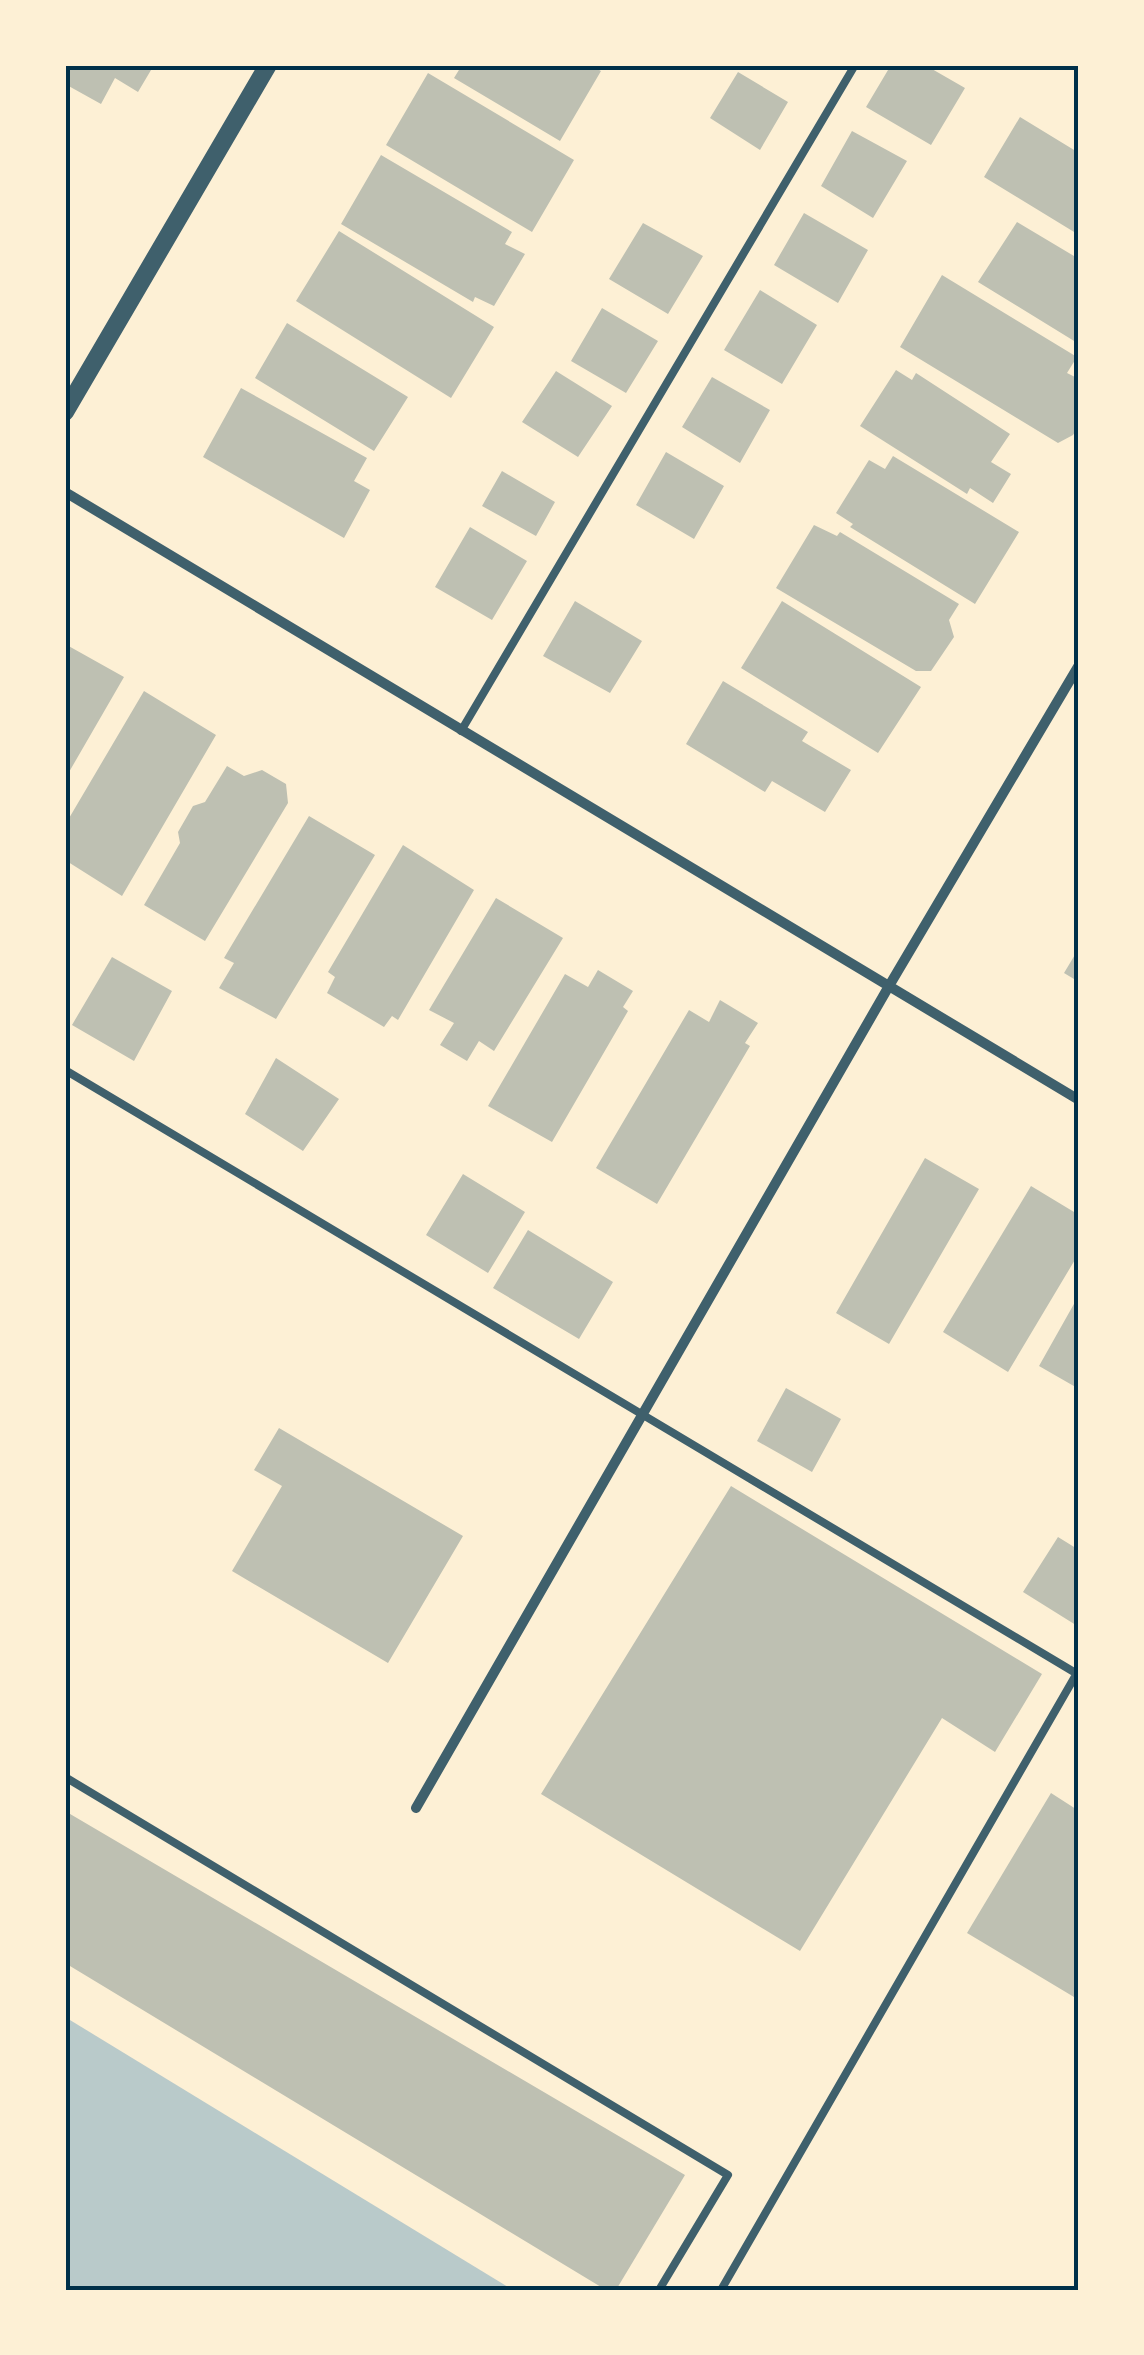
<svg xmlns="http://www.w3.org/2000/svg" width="1144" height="2355" font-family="'Fira Sans Condensed',sans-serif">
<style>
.green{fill:#b9caca}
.building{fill:#bec0b2}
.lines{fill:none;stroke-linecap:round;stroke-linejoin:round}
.service{stroke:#3f606c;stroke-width:8}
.minor{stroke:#3f606c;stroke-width:10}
.tertiary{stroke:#3f606c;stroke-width:18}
.neatline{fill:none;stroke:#003049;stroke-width:4}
</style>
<rect width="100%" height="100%" fill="#fdf0d5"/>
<path class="green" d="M 65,2017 L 513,2290 L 65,2290 Z"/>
<path class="building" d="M 67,65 L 154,65 L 138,92 L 115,78 L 101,104 L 65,84 Z
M 462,65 L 590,65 L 601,71 L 560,141 L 454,78 Z
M 891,65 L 925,65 L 965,88 L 931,145 L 866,107 Z
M 738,72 L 788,102 L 760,150 L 710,118 Z
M 428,73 L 574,160 L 532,232 L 386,145 Z
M 1020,117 L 1079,153 L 1079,235 L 984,177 Z
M 852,131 L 907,161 L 873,218 L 821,186 Z
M 381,155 L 512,232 L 505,244 L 525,254 L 494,306 L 475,297 L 473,302 L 341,224 Z
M 804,213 L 868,250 L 838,303 L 774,265 Z
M 1017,222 L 1079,259 L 1079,344 L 978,282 Z
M 643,223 L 703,256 L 668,314 L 609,279 Z
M 339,231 L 494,327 L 451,398 L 296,301 Z
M 942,275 L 1077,357 L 1067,373 L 1079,379 L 1079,425 L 1073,435 L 1058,443 L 900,347 Z
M 760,290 L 817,325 L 782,384 L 724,350 Z
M 602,308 L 658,341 L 626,393 L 571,361 Z
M 287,323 L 408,397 L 374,451 L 255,378 Z
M 896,370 L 912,380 L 916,373 L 1010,434 L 991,462 L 1011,474 L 993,503 L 970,488 L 967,494 L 860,426 Z
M 556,371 L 612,406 L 578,457 L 522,422 Z
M 712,377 L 770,410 L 740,463 L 682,427 Z
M 241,388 L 367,458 L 354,481 L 370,490 L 344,538 L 203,457 Z
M 666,452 L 724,486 L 694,539 L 636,505 Z
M 893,456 L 1019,532 L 975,604 L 850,527 L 853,524 L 836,513 L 869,460 L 885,469 Z
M 502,471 L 555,502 L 536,536 L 482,506 Z
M 814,525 L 837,536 L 840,532 L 959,604 L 949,620 L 954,637 L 931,671 L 916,671 L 776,588 Z
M 470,527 L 527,561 L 492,620 L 435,587 Z
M 575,601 L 642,641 L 610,693 L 543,656 Z
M 782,601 L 921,687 L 878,753 L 741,668 Z
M 65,644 L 124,677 L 65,779 Z
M 723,681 L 808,732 L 802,741 L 851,770 L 825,812 L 772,781 L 765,792 L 686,744 Z
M 144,691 L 216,735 L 122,896 L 65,860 L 65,825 Z
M 227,766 L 244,776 L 262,770 L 286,784 L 288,803 L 205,941 L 144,905 L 180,843 L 178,832 L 193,806 L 205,802 Z
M 309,816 L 375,855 L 276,1019 L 219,988 L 234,963 L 224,958 Z
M 403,845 L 474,890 L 398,1020 L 392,1016 L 384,1027 L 327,993 L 335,977 L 328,972 Z
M 496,898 L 563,938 L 494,1051 L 479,1041 L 467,1061 L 440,1045 L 454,1023 L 429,1010 Z
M 1079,948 L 1079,982 L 1064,973 Z
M 112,957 L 172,991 L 134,1061 L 72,1025 Z
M 598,970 L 633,991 L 623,1007 L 628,1011 L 552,1142 L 488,1106 L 565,974 L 588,987 Z
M 720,1000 L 758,1023 L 745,1043 L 750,1046 L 657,1204 L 596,1168 L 689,1010 L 709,1022 Z
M 276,1058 L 339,1099 L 303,1151 L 245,1114 Z
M 925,1158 L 979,1189 L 889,1344 L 836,1313 Z
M 463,1174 L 525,1212 L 488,1273 L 426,1235 Z
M 1031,1186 L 1079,1215 L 1079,1253 L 1008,1372 L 943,1332 Z
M 528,1230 L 613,1282 L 579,1339 L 493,1288 Z
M 1079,1295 L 1079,1389 L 1039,1366 Z
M 786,1388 L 841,1419 L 812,1472 L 757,1441 Z
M 279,1428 L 463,1536 L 388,1663 L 232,1571 L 282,1486 L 254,1470 Z
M 731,1486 L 1042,1674 L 995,1752 L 942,1718 L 800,1951 L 541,1794 Z
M 1058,1537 L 1079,1550 L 1079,1627 L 1023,1592 Z
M 1051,1793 L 1079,1811 L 1079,2000 L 967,1933 Z
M 65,1811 L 685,2175 L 616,2290 L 606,2290 L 65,1963 Z"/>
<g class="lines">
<path class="service" d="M 461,731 L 855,65
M 65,1070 L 1079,1675
M 65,1777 L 728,2175 L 659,2290
M 721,2290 L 1077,1673"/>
<path class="minor" d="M 65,492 L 1079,1100
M 416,1808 L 889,986 L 1079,665"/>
<path class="tertiary" d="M 65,412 L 268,65"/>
</g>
<rect width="1144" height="2355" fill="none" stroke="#fdf0d5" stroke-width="135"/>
<rect x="68" y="68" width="1008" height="2220" class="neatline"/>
</svg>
